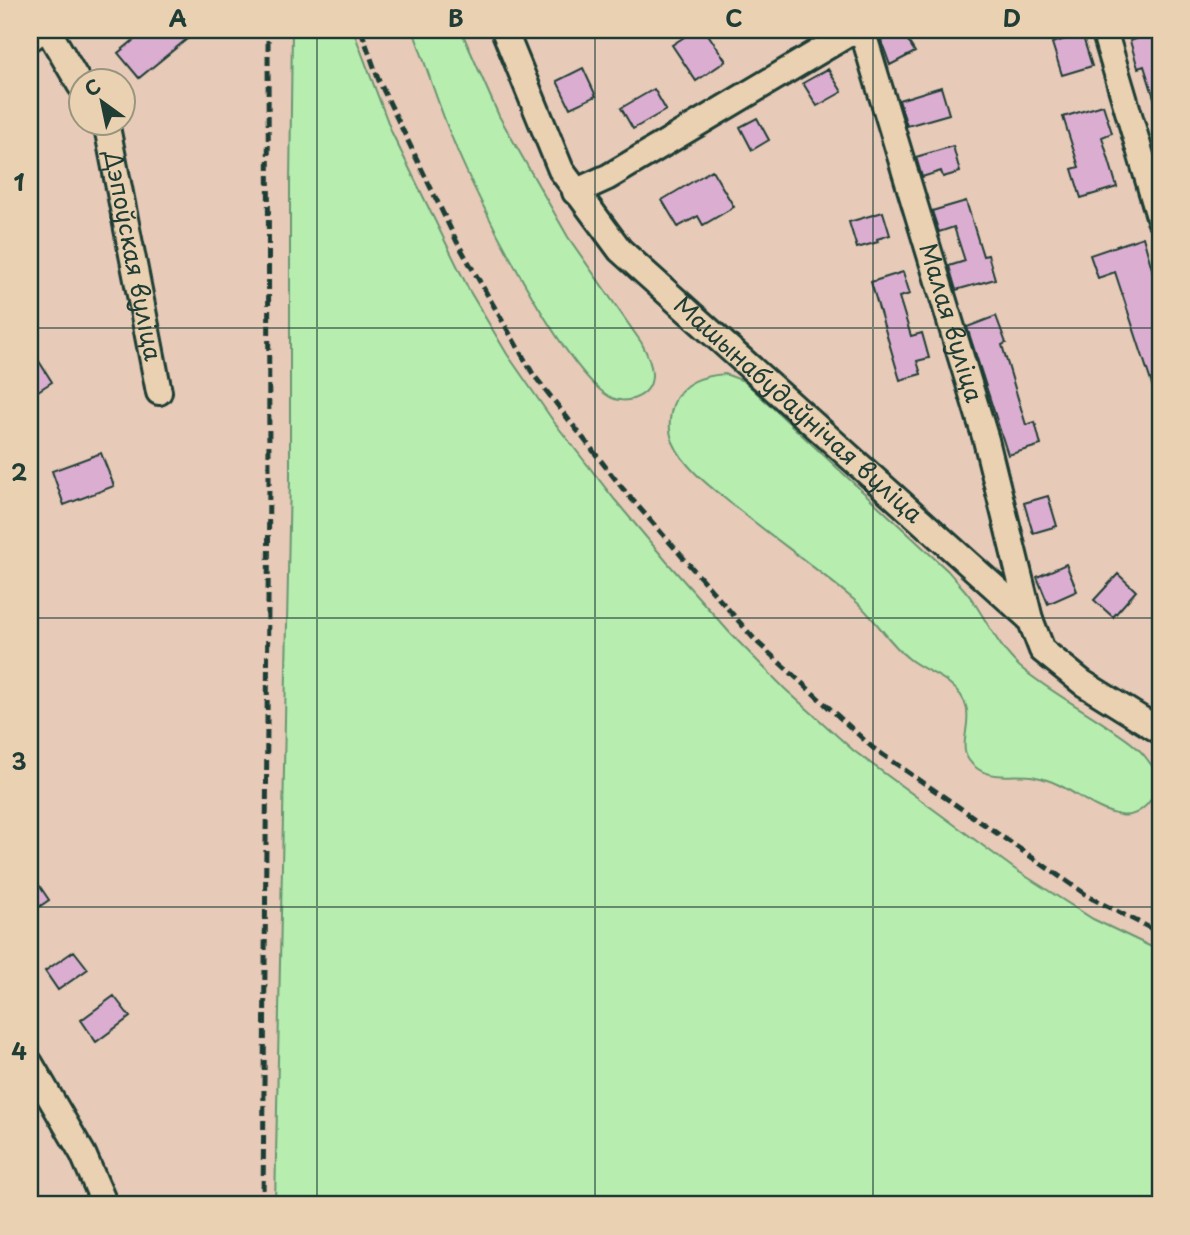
<svg xmlns="http://www.w3.org/2000/svg" width="1190" height="1235" font-family="'Playpen Sans',sans-serif">
<style>
.green{fill:#b7edaf;stroke:#6b9572;stroke-width:2}
.building{fill:#dbaed1;stroke:#1f3d34;stroke-width:2}
.lines{fill:none;stroke-linecap:round;stroke-linejoin:round}
.minor-casing{stroke:#1f3d34;stroke-width:30}
.tertiary-casing{stroke:#1f3d34;stroke-width:35}
.minor{stroke:#ead1b2;stroke-width:24}
.tertiary{stroke:#ead1b2;stroke-width:30}
.rail{stroke:#1f3d34;stroke-width:5;stroke-dasharray:10 5;stroke-linecap:butt}
.grid{fill:none;stroke:#1f3d34;stroke-width:2;stroke-opacity:0.55}
.labels{text-anchor:middle;stroke-width:7;stroke-linejoin:round;paint-order:stroke}
.street-label{font-size:24px;fill:#1f3d34;stroke:#ead1b2}
.neatline{fill:none;stroke:#1f3d34;stroke-width:2.5}
.grid-label{font-size:23px;text-anchor:middle;font-weight:bold;fill:#1f3d34}
</style>
<rect width="100%" height="100%" fill="#e7cab8"/>
<filter id="ink" filterUnits="userSpaceOnUse"><feTurbulence type="fractalNoise" baseFrequency=".0143" numOctaves="2"/><feDisplacementMap in="SourceGraphic" scale="14" xChannelSelector="R" yChannelSelector="G"/><feConvolveMatrix kernelMatrix="1 2 1 2 8 2 1 2 1" color-interpolation-filters="sRGB"/></filter>
<g filter="url(#ink)">
<path class="green" d="M 292,30 L 353,30 L 392,133 L 469,290 L 507,354 L 554,422 L 615,500 L 667,562 L 730,633 L 785,689 L 854,751 L 1016,870 L 1093,919 L 1160,951 L 1160,1205 L 275,1205 L 290,478 L 290,184 Z
M 413,30 L 461,30 L 499,116 L 568,237 L 641,342 C 652,362 662,389 633,399 C 627,401 618,401 612,398 C 566,376 476,197 455,145 C 439,108 427,68 413,30 Z
M 725,374 L 744,381 L 948,571 C 956,581 966,590 973,601 C 988,623 999,648 1020,667 C 1046,689 1081,708 1110,728 C 1123,737 1138,746 1147,759 C 1151,764 1156,772 1157,778 C 1159,797 1139,819 1120,815 C 1089,809 1068,783 1036,777 C 1018,773 994,780 978,769 C 944,746 990,716 950,684 C 938,674 921,669 908,658 C 887,641 874,616 853,599 C 814,566 772,537 733,505 C 712,488 684,468 673,442 C 668,430 669,418 673,405 C 681,382 702,376 725,374 Z"/>
<path class="building" d="M 146,30 L 198,30 L 139,78 L 118,53 Z
M 695,30 L 705,30 L 726,61 L 696,81 L 672,45 Z
M 901,30 L 915,52 L 890,65 L 881,40 Z
M 1160,31 L 1160,104 L 1156,104 L 1144,66 L 1138,68 L 1130,41 Z
M 1082,34 L 1092,66 L 1062,75 L 1052,43 Z
M 583,68 L 596,96 L 570,108 L 557,81 Z
M 828,69 L 842,92 L 817,106 L 803,83 Z
M 941,87 L 949,114 L 907,126 L 899,100 Z
M 654,89 L 666,110 L 633,129 L 621,108 Z
M 1103,105 L 1112,133 L 1102,137 L 1117,187 L 1081,198 L 1072,169 L 1079,167 L 1063,117 Z
M 757,118 L 769,140 L 752,150 L 740,127 Z
M 953,146 L 960,172 L 943,177 L 941,171 L 922,177 L 916,157 Z
M 712,170 L 734,207 L 703,225 L 698,216 L 678,227 L 662,200 Z
M 966,201 L 983,256 L 988,255 L 995,279 L 956,290 L 949,266 L 965,261 L 954,227 L 939,232 L 932,211 Z
M 883,212 L 890,235 L 877,239 L 878,242 L 857,248 L 849,222 Z
M 1143,237 L 1160,297 L 1160,400 L 1157,400 L 1115,272 L 1098,278 L 1090,255 Z
M 903,272 L 910,294 L 899,297 L 911,336 L 922,333 L 929,358 L 917,361 L 921,374 L 900,380 L 871,282 Z
M 996,316 L 1006,343 L 1002,345 L 1026,425 L 1035,422 L 1041,445 L 1008,455 L 967,327 Z
M 30,347 L 52,382 L 30,396 Z
M 101,453 L 114,486 L 64,505 L 52,471 Z
M 1048,496 L 1057,526 L 1033,533 L 1024,503 Z
M 1066,564 L 1077,591 L 1048,604 L 1037,577 Z
M 1118,574 L 1136,591 L 1113,617 L 1094,600 Z
M 30,872 L 49,900 L 30,913 Z
M 74,951 L 88,969 L 58,990 L 45,971 Z
M 114,996 L 130,1017 L 96,1042 L 81,1020 Z"/>
<g class="lines">
<g class="minor-casing">
<g id="minor">
<path d="M 48,30 L 80,85"/>
<path id="s1" d="M 504,30 L 561,170 L 620,250 L 1030,619 L 1042,650 L 1083,683 L 1160,731"/>
<path id="s2" d="M 862,30 L 986,440 L 1030,619"/>
<path d="M 1104,30 L 1160,220"/>
<path id="s3" d="M 102,122 L 108,132 L 159,392"/>
<path d="M 575,192 L 608,177 L 855,30"/>
<path d="M 30,1063 L 83,1154 L 105,1205"/>
</g>
</g>
<g class="tertiary-casing">
<path id="tertiary" d="M 30,35 L 37,30"/>
</g>
<use href="#minor" class="minor"/>
<use href="#tertiary" class="tertiary"/>
<path class="rail" d="M 361,30 L 379,81 L 457,242 L 533,374 L 623,489 L 756,641 L 873,748 L 1091,898 L 1160,933
M 263,1205 L 269,482 L 268,30"/>
</g>
</g>
<path class="grid" d="M 317,30 L 317,1205M 595,30 L 595,1205M 873,30 L 873,1205M 30,328 L 1160,328M 30,618 L 1160,618M 30,907 L 1160,907"/>
<g class="labels">
<g class="street-label">
<text dy="8" stroke="none"><textPath href="#s3" startOffset="138">Дэпоўская вуліца</textPath></text>
<text dy="8" stroke="none"><textPath href="#s2" startOffset="306">Малая вуліца</textPath></text>
<text dy="8" stroke="none"><textPath href="#s1" startOffset="490">Машынабудаўнічая вуліца</textPath></text>
</g>
</g>
<rect width="1190" height="1235" fill="none" stroke="#ead1b2" stroke-width="77"/>
<g transform="translate(102 102) rotate(327)"><circle r="33" fill="#ead1b2" stroke="#999680" stroke-width="2"/>
<path d="M0-5L12 26L0 18L-12 26Z" fill="#1f3d34"/>
<text y="-10" font-size="19" font-weight="bold" text-anchor="middle" fill="#1f3d34">С</text>
</g>
<rect x="38" y="38" width="1114" height="1158" class="neatline"/>
<g class="grid-label">
<text x="178" y="27">A</text>
<text x="456" y="27">B</text>
<text x="734" y="27">C</text>
<text x="1012" y="27">D</text>
<text x="19" y="191">1</text>
<text x="19" y="481">2</text>
<text x="19" y="770">3</text>
<text x="19" y="1060">4</text>
</g>
</svg>
